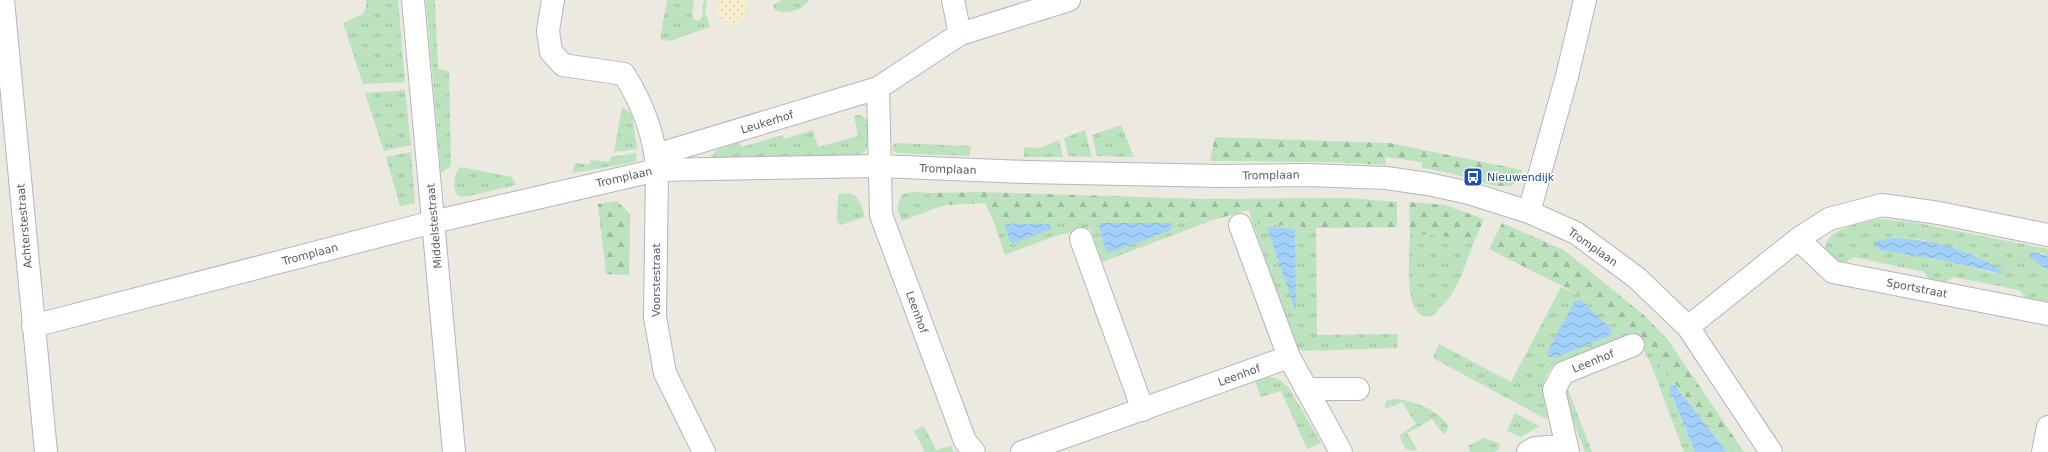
<svg xmlns="http://www.w3.org/2000/svg" width="2048" height="452" font-family="'DejaVu Sans',sans-serif">
<style>
.grass{fill:url(#grass-tufts);fill-rule:evenodd}
.forest{fill:url(#forest-firs)}
.sand{fill:url(#sand-dots)}
.water{fill:url(#water-waves)}
.lines{fill:none;stroke-linecap:round;stroke-linejoin:round}
.minor-casing{stroke:#b3b6ba;stroke-width:24}
.minor{stroke:#fff;stroke-width:22}
.labels{text-anchor:middle;stroke-width:3;stroke-linejoin:round;paint-order:stroke}
.street-label{font-size:11px;fill:#595c60;stroke:#fff}
.transit-label{font-size:11px;fill:#164399;stroke:#fff;text-anchor:start}
</style>
<defs>
<pattern id="grass-tufts" width="24" height="20" patternUnits="userSpaceOnUse"><rect width="24" height="20" fill="#bde2be"/><path d="M3 7l-1-3M5 7V3M7 7l1-3M15 17l-1-3M17 17v-4M19 17l1-3" fill="none" stroke="#9dba9e"/></pattern>
<pattern id="forest-firs" width="22" height="20" patternUnits="userSpaceOnUse"><rect width="22" height="20" fill="#bde2be"/><path d="M5 1l3.5 6h-7zM16 11l3.5 6h-7z" fill="#9dba9e"/></pattern>
<pattern id="sand-dots" width="8" height="8" patternUnits="userSpaceOnUse"><rect width="8" height="8" fill="#f8efce"/><path d="M2 2h.1M6 6h.1" fill="none" stroke="#d7cfb3" stroke-width="1.8" stroke-linecap="round"/></pattern>
<pattern id="water-waves" width="16" height="10" patternUnits="userSpaceOnUse"><rect width="16" height="10" fill="#a1d1fa"/><path d="M0 5q4-4 8 0t8 0" fill="none" stroke="#86adce"/></pattern>
</defs>
<rect width="100%" height="100%" fill="#ebe9e0"/>
<path class="grass" d="M 366,0 L 398,0 L 405,82 L 363,84 L 343,23 L 363,14 L 366,7 Z
M 426,0 L 435,0 L 438,69 L 449,71 L 451,166 L 441,173 Z
M 667,0 L 694,0 L 692,15 L 694,20 L 699,21 L 702,17 L 704,0 L 707,0 L 705,11 L 710,27 L 670,41 L 660,39 Z
M 782,0 L 809,0 C 803,10 784,16 774,9 L 773,5 Z
M 405,90 L 411,145 L 384,151 L 365,93 Z
M 622,107 L 632,114 L 637,149 L 614,152 Z
M 860,115 C 875,123 868,137 866,151 L 858,156 L 712,157 L 715,151 L 739,142 L 742,147 L 782,135 L 784,139 L 813,130 L 818,147 L 858,136 L 854,116 Z
M 1121,125 L 1134,157 L 1097,156 L 1092,135 Z
M 1085,130 L 1092,157 L 1068,156 L 1064,138 Z
M 1059,140 L 1063,157 L 1024,157 L 1024,147 L 1040,148 Z
M 894,143 L 971,146 L 970,156 L 897,153 L 892,150 Z
M 411,152 L 415,203 L 400,206 L 386,157 Z
M 637,153 L 636,161 L 630,163 L 572,173 L 575,163 L 589,165 L 591,160 L 609,162 L 611,157 Z
M 460,167 L 512,177 L 516,185 L 464,197 L 458,196 C 452,187 453,176 460,167 Z
M 912,192 L 929,193 L 936,208 L 902,221 C 896,209 896,205 903,194 Z
M 850,193 C 860,197 862,207 865,217 L 840,225 L 837,220 L 838,194 Z
M 992,217 L 1213,220 L 1102,262 L 1090,228 L 1055,236 L 1005,255 Z
M 1878,219 L 1912,222 L 2048,249 L 2048,256 L 2040,252 L 2046,269 L 2048,270 L 2048,305 L 2027,300 L 2019,290 L 1954,277 L 1943,283 L 1930,281 L 1924,272 L 1854,257 L 1843,264 C 1836,262 1829,260 1826,252 C 1820,229 1863,223 1878,219 ZM 1893,238 L 1925,240 L 1997,274 L 1936,259 L 1879,240 Z
M 1253,223 L 1316,228 L 1317,335 L 1398,334 L 1397,348 L 1303,351 L 1296,347 Z
M 1410,233 L 1443,236 L 1473,244 C 1464,267 1458,294 1437,310 L 1437,313 L 1427,317 L 1423,316 C 1403,308 1410,251 1410,233 Z
M 1561,287 L 1586,298 L 1647,344 L 1662,368 L 1731,452 L 1727,452 L 1675,386 L 1669,390 L 1695,452 L 1684,452 L 1650,362 L 1638,340 L 1619,339 L 1562,361 L 1552,367 L 1546,376 L 1543,389 L 1550,414 L 1549,418 L 1546,419 L 1433,358 L 1439,344 L 1511,382 Z
M 1268,377 C 1277,377 1282,381 1289,388 L 1321,443 L 1307,449 L 1281,391 L 1261,397 L 1255,381 Z
M 1568,389 L 1592,452 L 1585,452 L 1562,392 Z
M 1397,399 C 1416,402 1437,409 1448,426 L 1447,431 L 1443,434 L 1432,419 L 1407,433 L 1417,449 L 1414,451 L 1406,449 L 1399,436 L 1416,424 L 1402,402 L 1385,409 L 1385,404 L 1387,400 Z
M 1515,413 L 1539,426 L 1521,437 L 1507,431 Z
M 924,426 L 936,450 L 951,446 L 954,452 L 925,452 L 914,431 Z
M 1484,438 L 1500,444 L 1498,450 L 1494,452 L 1470,452 L 1468,446 Z"/>
<path class="forest" d="M 1215,137 L 1390,143 L 1522,170 L 1521,179 L 1511,186 L 1495,186 L 1450,173 L 1422,168 L 1422,162 L 1385,157 L 1386,165 L 1330,162 L 1210,161 Z
M 982,192 L 1201,199 L 1349,198 L 1397,202 L 1397,227 L 1316,228 L 1253,223 L 1249,210 L 1213,220 L 992,217 L 985,203 L 946,205 L 936,208 L 929,193 Z
M 617,201 L 630,214 L 629,275 L 606,274 L 598,204 Z
M 1409,202 L 1445,205 L 1484,219 L 1473,244 L 1443,236 L 1410,233 Z
M 1502,223 L 1564,250 L 1646,317 L 1668,340 L 1744,452 L 1731,452 L 1662,368 L 1647,344 L 1586,298 L 1489,249 Z"/>
<path class="sand" d="M 720,0 L 745,0 C 753,18 736,29 721,19 L 717,9 Z"/>
<path class="water" d="M 1101,223 L 1169,223 L 1173,225 L 1171,230 L 1109,253 L 1106,251 L 1099,225 Z
M 1007,224 L 1049,224 L 1052,229 L 1013,243 L 1010,241 L 1005,227 Z
M 1267,227 L 1295,229 L 1296,312 Z
M 1893,238 C 1936,240 1964,248 2001,270 L 2002,274 L 1936,259 L 1879,250 L 1874,243 L 1879,240 Z
M 2032,252 L 2048,256 L 2048,270 L 2030,258 L 2029,253 Z
M 1581,300 L 1612,330 L 1611,335 L 1557,357 L 1549,357 L 1547,352 L 1575,301 Z
M 1671,386 L 1675,386 L 1727,452 L 1695,452 L 1669,389 Z"/>
<g class="lines">
<g class="minor-casing">
<path id="minor" d="M 3,0 L 46,452
M 413,0 L 454,452
M 553,0 L 548,31 L 551,52 L 563,65 L 624,74 C 642,103 655,135 657,170 L 655,317 L 665,373 L 704,452
M 953,0 L 960,34
M 656,155 L 878,88
M 1529,212 L 1567,76 L 1585,0
M 1240,225 L 1289,357
M 1081,239 L 1143,410
M 1798,239 L 1833,272 L 2048,314
M 33,326 L 433,222 L 657,170 L 879,166 L 1026,172 L 1222,176 L 1308,175 L 1386,178 L 1428,184 L 1469,193 L 1529,212 L 1576,233 L 1637,278 L 1688,327 L 1771,452
M 1688,327 L 1798,239 L 1829,219 L 1882,205 L 1939,213 L 2048,235
M 1306,389 L 1358,389
M 974,452 L 965,441 L 881,215 L 878,88 L 960,34 L 1069,0
M 1022,452 L 1289,357 L 1341,452
M 1528,452 L 1535,448 L 1566,446
M 1568,452 L 1554,390 L 1563,373 L 1633,345
M 2043,452 L 2048,427"/>
</g>
<use href="#minor" class="minor"/>
</g>
<defs>
<g id="bus-square" transform="scale(1)"><rect x="-9" y="-9" width="18" height="18" rx="4" fill="#1a4fb4" stroke="#fff"/><path d="M-5-6H5V4H4V6H2V4H-2V6H-4V4H-5ZM-3.5-4V0h7V-4ZM-3.5 1.2v1.5H-2V1.2ZM2 1.2v1.5H3.5V1.2Z" fill="#fff"/></g>
</defs>
<g fill-rule="evenodd">
<use href="#bus-square" x="1473" y="177"/>
</g>
<g class="labels">
<g class="street-label">
<text transform="translate(767 122) rotate(-17)" y="4">Leukerhof</text>
<text transform="translate(948 169) rotate(2)" y="4">Tromplaan</text>
<text transform="translate(1271 175) rotate(-1)" y="4">Tromplaan</text>
<text transform="translate(624 177) rotate(-13)" y="4">Tromplaan</text>
<text transform="translate(24 226) rotate(-95)" y="4">Achterstestraat</text>
<text transform="translate(434 226) rotate(-95)" y="4">Middelstestraat</text>
<text transform="translate(1593 247) rotate(35)" y="4">Tromplaan</text>
<text transform="translate(310 254) rotate(-15)" y="4">Tromplaan</text>
<text transform="translate(656 280) rotate(-90)" y="4">Voorstestraat</text>
<text transform="translate(1917 288) rotate(11)" y="4">Sportstraat</text>
<text transform="translate(917 312) rotate(70)" y="4">Leenhof</text>
<text transform="translate(1593 361) rotate(-22)" y="4">Leenhof</text>
<text transform="translate(1239 375) rotate(-20)" y="4">Leenhof</text>
</g>
<g class="transit-label">
<text x="1487" y="181">Nieuwendijk</text>
</g>
</g>
</svg>
